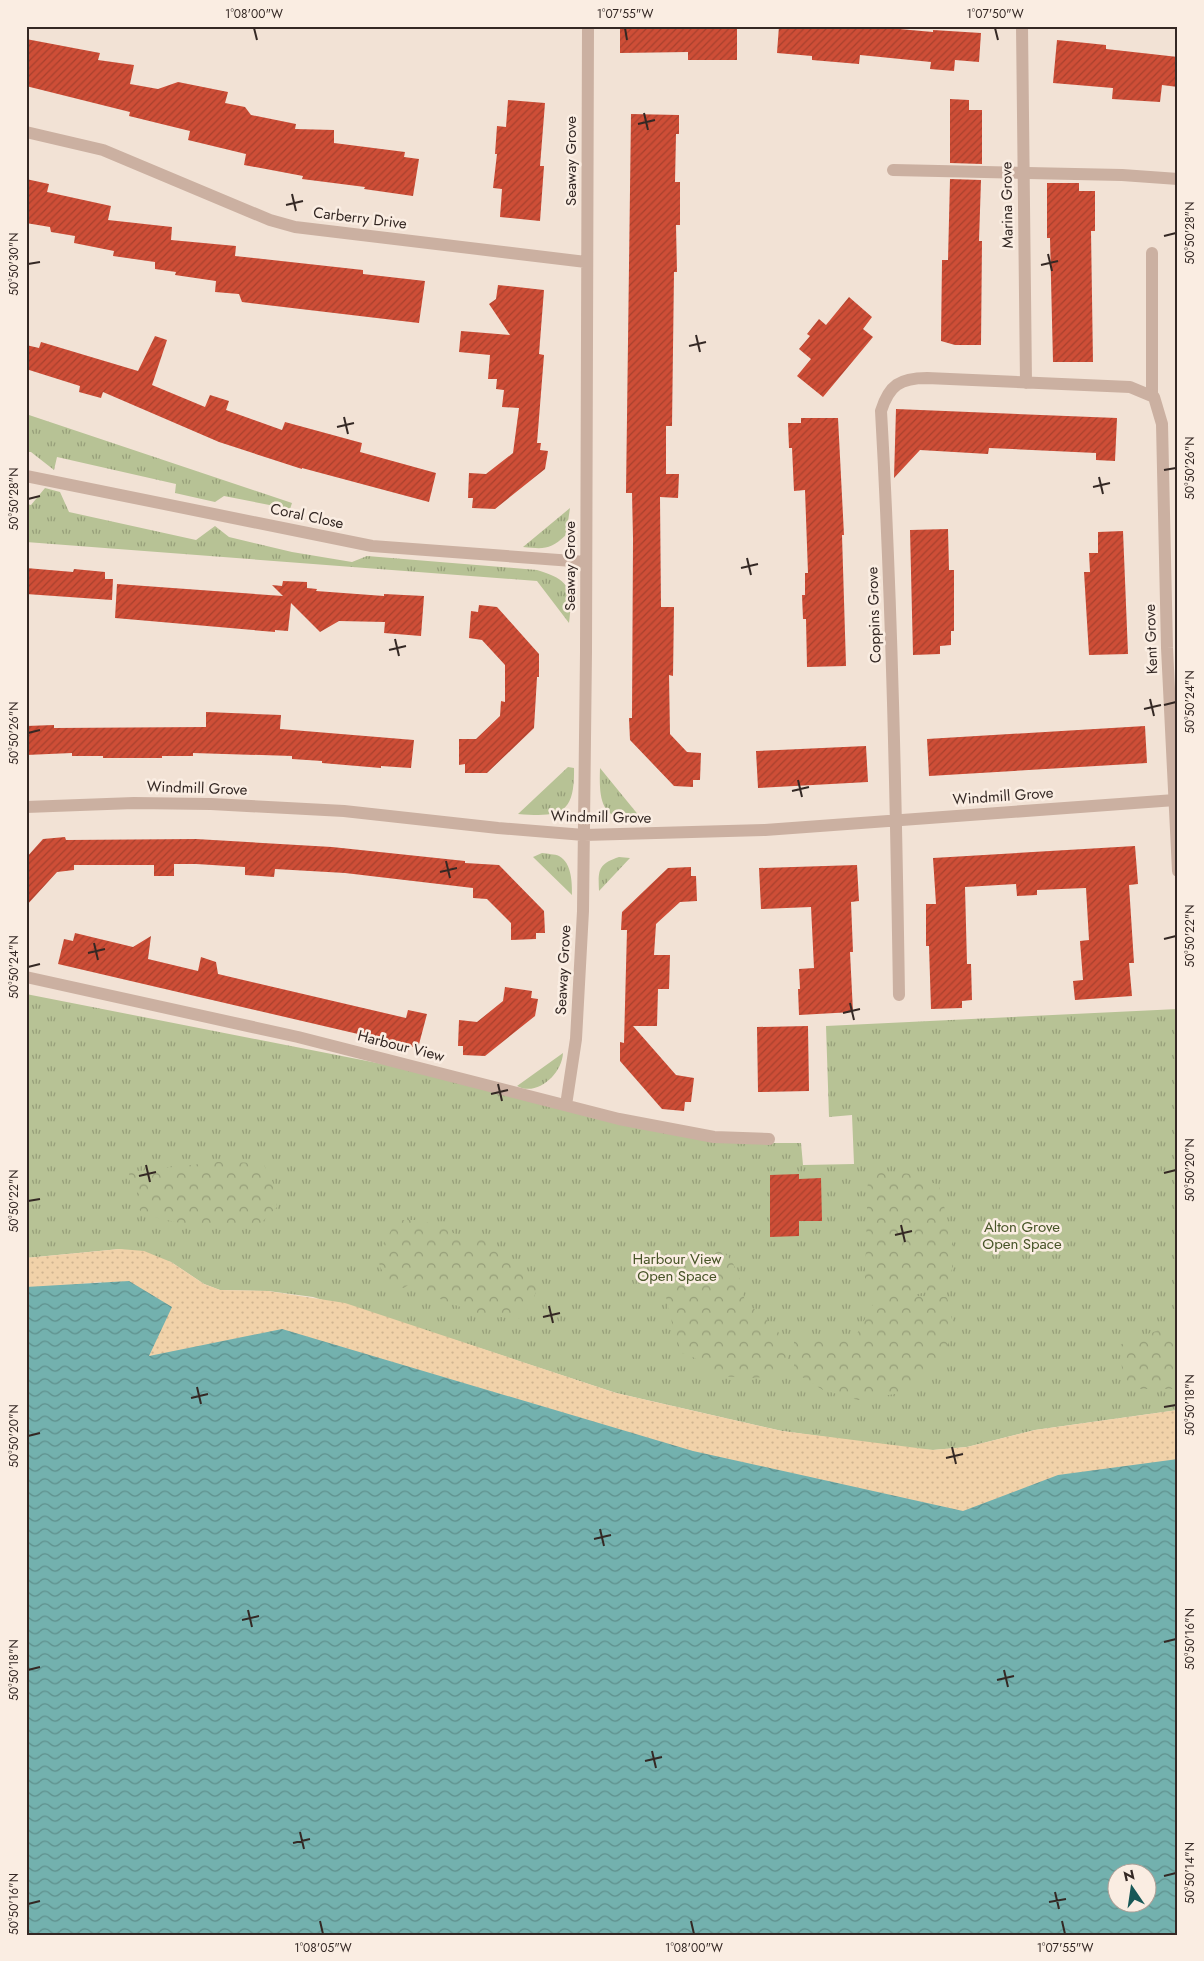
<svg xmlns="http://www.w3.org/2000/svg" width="1204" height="1961" font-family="Jost,sans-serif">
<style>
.grass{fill:url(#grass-tufts)}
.forest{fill:url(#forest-crowns)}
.sand{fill:url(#sand-dots)}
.water{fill:url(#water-waves);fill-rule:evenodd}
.building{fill:url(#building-hatch)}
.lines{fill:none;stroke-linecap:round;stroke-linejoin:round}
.lane{stroke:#cbb0a1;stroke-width:12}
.street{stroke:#cbb0a1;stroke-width:12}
.ticks{fill:none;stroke:#342824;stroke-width:2}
.labels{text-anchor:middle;stroke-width:5;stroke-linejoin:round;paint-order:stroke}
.street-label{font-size:15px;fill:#342824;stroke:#faede2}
.park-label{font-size:15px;fill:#475427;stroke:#faede2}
.neatline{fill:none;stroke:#342824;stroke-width:2}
.ticks-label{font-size:12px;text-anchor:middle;fill:#342824}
</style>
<defs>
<pattern id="grass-tufts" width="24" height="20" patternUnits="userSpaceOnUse" patternTransform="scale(1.25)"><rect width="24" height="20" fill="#b7c295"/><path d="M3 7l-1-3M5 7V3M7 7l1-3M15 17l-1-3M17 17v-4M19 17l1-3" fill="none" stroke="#969e79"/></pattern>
<pattern id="forest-crowns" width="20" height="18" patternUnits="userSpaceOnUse" patternTransform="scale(1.25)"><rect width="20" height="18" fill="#b7c295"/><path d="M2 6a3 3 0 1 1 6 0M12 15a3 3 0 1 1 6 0" fill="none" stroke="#969e79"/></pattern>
<pattern id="sand-dots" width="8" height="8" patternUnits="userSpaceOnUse" patternTransform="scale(1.25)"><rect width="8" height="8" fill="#f1d2a9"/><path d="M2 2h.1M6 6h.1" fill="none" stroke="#cfb491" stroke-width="1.8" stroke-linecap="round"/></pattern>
<pattern id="water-waves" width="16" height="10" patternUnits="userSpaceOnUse" patternTransform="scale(1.25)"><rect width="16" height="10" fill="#73b1ae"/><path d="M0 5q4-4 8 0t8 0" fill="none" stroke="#5f908d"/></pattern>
<pattern id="building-hatch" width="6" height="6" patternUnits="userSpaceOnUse" patternTransform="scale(1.25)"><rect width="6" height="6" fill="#ce4e37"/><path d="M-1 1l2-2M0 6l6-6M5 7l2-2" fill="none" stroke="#a8412e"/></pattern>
</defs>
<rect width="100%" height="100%" fill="#f2e2d5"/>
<path class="grass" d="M 26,414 L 292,503 L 290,509 L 224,496 L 215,502 L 175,493 L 176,484 L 57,457 L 54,470 L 31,452 L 26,452 Z
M 45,488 L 60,492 L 69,512 L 196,540 L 215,526 L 229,537 L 292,552 L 352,562 L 367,556 L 537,570 C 571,580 573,590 569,623 L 537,581 L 26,542 L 26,504 L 31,505 Z
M 570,508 L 566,535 C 550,550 544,549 523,547 Z
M 568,767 L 574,768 C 575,816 559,817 518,814 Z
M 600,768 L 640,817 C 600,824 599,799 600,768 Z
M 542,853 C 547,854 555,854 559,856 C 572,863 572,883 572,895 L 533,857 Z
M 619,857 L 630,858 L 599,891 C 598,870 598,864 619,857 Z
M 26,994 L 474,1082 L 619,1119 L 769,1143 L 801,1143 L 803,1165 L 854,1164 L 852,1115 L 829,1117 L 826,1026 L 1178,1009 L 1178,1410 L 1035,1430 L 967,1447 L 933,1450 L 914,1449 L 782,1431 L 616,1393 L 455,1340 L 313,1297 L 268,1291 L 220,1290 L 204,1284 L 171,1262 L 120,1249 L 26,1258 Z
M 563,1053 C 562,1074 537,1097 517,1086 Z"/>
<path class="forest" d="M 217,1162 L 263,1163 L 275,1187 L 277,1207 L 256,1228 L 229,1229 L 197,1227 L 149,1216 L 142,1213 L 136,1205 L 139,1194 L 130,1184 L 129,1172 Z
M 886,1172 L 915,1174 L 939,1186 L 953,1242 L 953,1266 L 946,1287 L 910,1296 L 947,1297 L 953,1324 L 945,1356 L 926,1377 L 901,1393 L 858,1400 L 823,1390 L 794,1372 L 794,1339 L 853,1341 L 878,1295 L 865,1278 L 868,1174 Z
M 396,1220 L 420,1220 L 450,1231 L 461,1238 L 479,1238 L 493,1244 L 503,1258 L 537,1282 C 536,1298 531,1307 519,1319 L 483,1315 L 444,1301 L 411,1283 L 404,1288 L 394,1287 C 366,1254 382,1253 396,1220 Z
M 688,1247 C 698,1248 709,1249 719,1251 C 736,1255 743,1289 745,1303 C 761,1313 792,1338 788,1359 C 787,1364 783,1369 782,1374 L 755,1378 L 712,1376 L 695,1358 L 682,1353 C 676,1338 660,1288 666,1274 C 671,1263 679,1254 688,1247 Z
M 1164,1328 L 1178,1329 L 1178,1389 L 1130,1389 L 1122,1368 L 1119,1345 Z"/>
<path class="sand" d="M 120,1249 L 144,1251 L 171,1262 L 204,1284 L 220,1290 L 268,1291 L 345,1303 L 616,1393 L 782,1431 L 933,1450 L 967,1447 L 1035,1430 L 1178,1410 L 1178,1521 L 1039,1544 L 149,1362 L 101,1282 C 74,1284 51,1289 26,1300 L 26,1258 Z"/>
<path class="water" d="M 129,1281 L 172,1307 L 149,1356 L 282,1329 L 693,1451 L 963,1511 L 1058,1475 L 1178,1459 L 1178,1935 L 26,1935 L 26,1287 ZM 1116,1874 L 1146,1874 L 1146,1904 L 1116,1904 Z"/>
<path class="building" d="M 620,26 L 737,26 L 737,60 L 688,60 L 688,52 L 620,53 Z
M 779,26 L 865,26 L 933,32 L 933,30 L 981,33 L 979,62 L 955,60 L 954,71 L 930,69 L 931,62 L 860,55 L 859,64 L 812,60 L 812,56 L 777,53 Z
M 26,39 L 100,53 L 98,60 L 134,65 L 130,84 L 158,89 L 178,82 L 228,92 L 225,103 L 245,107 L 251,115 L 296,124 L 295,129 L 334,130 L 334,143 L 405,152 L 404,157 L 419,159 L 413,196 L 364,189 L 365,187 L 302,179 L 303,176 L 244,165 L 246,154 L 188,140 L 190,131 L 129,116 L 130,112 L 26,86 Z
M 1057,40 L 1106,45 L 1106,49 L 1178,57 L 1178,87 L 1162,85 L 1160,102 L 1112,99 L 1113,88 L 1053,83 Z
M 950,99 L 969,100 L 969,110 L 982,110 L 982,164 L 950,163 Z
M 508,100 L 545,103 L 540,166 L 544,166 L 540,221 L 500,217 L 502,189 L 493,188 L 497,154 L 495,154 L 497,126 L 506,127 Z
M 631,114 L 679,115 L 679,134 L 676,134 L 675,182 L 680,182 L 680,225 L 676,225 L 677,272 L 674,272 L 672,426 L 666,426 L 666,474 L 679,474 L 678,498 L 660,497 L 661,607 L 674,607 L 673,676 L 669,675 L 670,734 L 687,752 L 701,753 L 700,780 L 693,780 L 693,787 L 674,786 L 630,740 L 629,718 L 632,718 L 633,539 L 632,493 L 626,493 Z
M 26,179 L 49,184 L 47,192 L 111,206 L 108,220 L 172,227 L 171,240 L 236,246 L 235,256 L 363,270 L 363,274 L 425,281 L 419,323 L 242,302 L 239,294 L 215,292 L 216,281 L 175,275 L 176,272 L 155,269 L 155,262 L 113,256 L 114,251 L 74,243 L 75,236 L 51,232 L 50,227 L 26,223 Z
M 950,179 L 981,180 L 979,241 L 982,241 L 981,345 L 955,345 L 941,341 L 942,260 L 948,260 Z
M 1047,183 L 1079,183 L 1079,191 L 1095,191 L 1095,231 L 1091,231 L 1093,362 L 1053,362 L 1050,238 L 1047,238 Z
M 498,285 L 544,290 L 539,354 L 544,355 L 537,443 L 541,443 L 540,450 L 548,451 L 545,469 L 495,509 L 472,508 L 473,498 L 468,498 L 469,473 L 486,474 L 513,453 L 519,408 L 502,407 L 504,390 L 496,389 L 497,379 L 488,379 L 490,355 L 459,352 L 461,331 L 510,335 L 489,304 L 496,299 Z
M 849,297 L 872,317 L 863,329 L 873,337 L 823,397 L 797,376 L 811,359 L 799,349 L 810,336 L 807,334 L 819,319 L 826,325 Z
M 155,336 L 167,340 L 152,385 L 205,407 L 210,395 L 229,401 L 226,410 L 282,430 L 285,422 L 362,443 L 360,452 L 436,473 L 429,502 L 302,468 L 302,469 L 219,442 L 103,392 L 101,398 L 79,392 L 80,386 L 26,369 L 26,345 L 39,348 L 41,342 L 138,371 Z
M 896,409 L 1117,418 L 1115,461 L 1096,460 L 1096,453 L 989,448 L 988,454 L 920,450 L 894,478 Z
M 801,418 L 838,418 L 844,535 L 842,535 L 846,666 L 807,667 L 806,619 L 803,619 L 802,595 L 805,595 L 805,573 L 808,573 L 805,490 L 794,491 L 792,448 L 789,448 L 788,423 L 801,423 Z
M 948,529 L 949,570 L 954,570 L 954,631 L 951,631 L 951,645 L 940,646 L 940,654 L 913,655 L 910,530 Z
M 1123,531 L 1128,654 L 1089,655 L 1084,572 L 1090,572 L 1089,553 L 1098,553 L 1098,532 Z
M 26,568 L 73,572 L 74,569 L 105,572 L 105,579 L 113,579 L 112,600 L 26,594 Z
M 283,581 L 307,582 L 307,588 L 317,589 L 316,591 L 384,596 L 384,594 L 424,596 L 421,636 L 384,633 L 385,622 L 339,621 L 320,632 L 291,603 L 288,631 L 275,630 L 275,632 L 115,618 L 117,584 L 283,596 L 272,585 L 282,586 Z
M 479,605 L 497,607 L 539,654 L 539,677 L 537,677 L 534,728 L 487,773 L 465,773 L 465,764 L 459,765 L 459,739 L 476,739 L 500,716 L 501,701 L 505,702 L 505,665 L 482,640 L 469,638 L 471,611 L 478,612 Z
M 206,712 L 281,715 L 280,729 L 414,740 L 411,768 L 381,766 L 381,768 L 322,763 L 322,761 L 292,759 L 292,756 L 193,753 L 193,756 L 162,756 L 162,758 L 103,758 L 103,756 L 72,756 L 72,753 L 26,755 L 26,726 L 54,725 L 54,728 L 206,727 Z
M 1145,726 L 1147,763 L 929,776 L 927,739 Z
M 866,746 L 868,782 L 758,788 L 756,751 Z
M 65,837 L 66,840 L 196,839 L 332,847 L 465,861 L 465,863 L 499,865 L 544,911 L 545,933 L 536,933 L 536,939 L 511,940 L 511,923 L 487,899 L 473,898 L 473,888 L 345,873 L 275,869 L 274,877 L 245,875 L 245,867 L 196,864 L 174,864 L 174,876 L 154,876 L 154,865 L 74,865 L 74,870 L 57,872 L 26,906 L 26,858 L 43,839 Z
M 1135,846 L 1138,884 L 1129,885 L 1134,963 L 1129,963 L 1132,996 L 1075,1000 L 1073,981 L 1083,980 L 1080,941 L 1089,940 L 1086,888 L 1037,890 L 1037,895 L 1017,896 L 1016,884 L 965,887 L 967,964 L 971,964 L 972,1000 L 962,1001 L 962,1008 L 931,1009 L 929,946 L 926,946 L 926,904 L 936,904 L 933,858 Z
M 857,865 L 859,901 L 851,902 L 853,952 L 850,952 L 853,1012 L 799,1015 L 798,989 L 800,989 L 799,969 L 814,968 L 811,907 L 761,909 L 759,868 Z
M 691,867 L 691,876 L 696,876 L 697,901 L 680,902 L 656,924 L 654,955 L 670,955 L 669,989 L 658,989 L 657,1026 L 633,1026 L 676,1075 L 694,1078 L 691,1102 L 685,1102 L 684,1111 L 662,1109 L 620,1061 L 620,1042 L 624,1043 L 627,930 L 621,930 L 622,912 L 668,868 Z
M 75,933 L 133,947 L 151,936 L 148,959 L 198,971 L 201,957 L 216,962 L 218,974 L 406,1018 L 408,1010 L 427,1014 L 418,1048 L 58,964 L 64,939 L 73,941 Z
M 505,987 L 532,991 L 531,998 L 538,999 L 535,1016 L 485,1056 L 463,1055 L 463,1046 L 458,1046 L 459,1020 L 477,1022 L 503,1001 Z
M 808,1026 L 809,1091 L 758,1092 L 757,1027 Z
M 799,1174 L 799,1179 L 821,1178 L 822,1221 L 799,1221 L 799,1236 L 770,1237 L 770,1175 Z"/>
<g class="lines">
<path class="lane" d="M 893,170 L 1122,175 L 1178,179
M 1152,395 L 1152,253"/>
<path class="street" d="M 1022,26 L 1026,383
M 26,132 L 103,150 L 270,220 L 295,227 L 586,262
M 26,476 L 372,546 L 586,562
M 26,807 L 134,803 L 211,804 L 344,811 L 498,828 L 584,835 L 765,830 L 1175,800
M 26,977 L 298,1037 L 619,1119 L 714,1137 L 769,1139
M 899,995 C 896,800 892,605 881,411 C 889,385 900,378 927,378 L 1130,387 L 1154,397 L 1162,424 L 1167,648 L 1178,871
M 566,1105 L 576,1039 L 583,911 L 586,652 L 588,26"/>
</g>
<path class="ticks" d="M 254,28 L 257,40M 625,28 L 627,40M 995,28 L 998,40M 644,113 L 648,130M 638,124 L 655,120M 292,194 L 296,211M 286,205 L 303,201M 1164,236 L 1176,233M 1048,254 L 1052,271M 28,264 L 40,262M 1041,265 L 1058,261M 696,335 L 700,352M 689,346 L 706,342M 344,417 L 348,434M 337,427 L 354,423M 1164,470 L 1176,468M 1099,477 L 1103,494M 1093,487 L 1110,483M 28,499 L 40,496M 747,558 L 751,575M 741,568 L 758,564M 395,639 L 399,656M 389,650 L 406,646M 1150,699 L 1154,716M 1164,705 L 1176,702M 1144,709 L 1161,705M 28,733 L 40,730M 798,780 L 802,797M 792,791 L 809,787M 446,861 L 450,878M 440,872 L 457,868M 1164,939 L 1176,936M 94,943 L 98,960M 88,953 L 105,949M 28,967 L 40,964M 850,1003 L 854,1020M 843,1013 L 860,1009M 498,1084 L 502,1101M 491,1094 L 508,1090M 146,1165 L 150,1182M 1164,1173 L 1176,1170M 139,1176 L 156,1172M 28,1201 L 40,1199M 901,1225 L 905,1242M 895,1235 L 912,1231M 549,1306 L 553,1323M 543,1317 L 560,1313M 197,1387 L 201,1404M 191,1398 L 208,1394M 1164,1407 L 1176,1405M 28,1436 L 40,1433M 952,1447 L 956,1464M 946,1458 L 963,1454M 600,1529 L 604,1546M 594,1539 L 611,1535M 248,1610 L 252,1627M 242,1620 L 259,1616M 1164,1642 L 1176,1639M 28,1670 L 40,1667M 1004,1670 L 1008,1687M 997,1680 L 1014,1676M 652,1751 L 656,1768M 645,1761 L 662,1757M 300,1832 L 304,1849M 293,1843 L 310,1839M 1164,1876 L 1176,1873M 1055,1892 L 1059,1909M 1049,1902 L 1066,1899M 28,1904 L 40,1901M 320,1921 L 323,1934M 691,1921 L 694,1934M 1062,1921 L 1065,1934"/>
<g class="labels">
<g class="street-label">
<text transform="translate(571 161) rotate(-90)" y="5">Seaway Grove</text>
<text transform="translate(1007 205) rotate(-91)" y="5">Marina Grove</text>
<text transform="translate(360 218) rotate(7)" y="5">Carberry Drive</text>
<text transform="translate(307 516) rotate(12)" y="5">Coral Close</text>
<text transform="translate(570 566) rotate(-90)" y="5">Seaway Grove</text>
<text transform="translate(874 615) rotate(-92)" y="5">Coppins Grove</text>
<text transform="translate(1151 639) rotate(-92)" y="5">Kent Grove</text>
<text transform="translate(197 788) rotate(2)" y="5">Windmill Grove</text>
<text transform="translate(1003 796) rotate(-4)" y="5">Windmill Grove</text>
<text transform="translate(601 817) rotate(1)" y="5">Windmill Grove</text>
<text transform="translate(563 970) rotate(-87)" y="5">Seaway Grove</text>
<text transform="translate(401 1046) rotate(14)" y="5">Harbour View</text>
</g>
<g class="park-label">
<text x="1022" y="1232">Alton Grove<tspan x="1022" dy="17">Open Space</tspan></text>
<text x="677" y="1264">Harbour View<tspan x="677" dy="17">Open Space</tspan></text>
</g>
</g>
<rect width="1204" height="1961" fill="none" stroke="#faede2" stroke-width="55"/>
<g transform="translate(1132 1888) rotate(347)"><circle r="24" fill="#faede2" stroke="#ab9e96"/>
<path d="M0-4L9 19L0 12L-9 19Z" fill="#185857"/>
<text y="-8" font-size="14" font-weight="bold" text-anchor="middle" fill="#342824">N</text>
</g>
<rect x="28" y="28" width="1148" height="1906" class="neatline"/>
<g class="ticks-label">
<text x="254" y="18">1°08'00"W</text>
<text x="625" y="18">1°07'55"W</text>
<text x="995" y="18">1°07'50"W</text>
<text transform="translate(1190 233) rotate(-90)" y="4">50°50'28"N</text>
<text transform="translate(14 264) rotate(-90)" y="4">50°50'30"N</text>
<text transform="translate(1190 468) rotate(-90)" y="4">50°50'26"N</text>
<text transform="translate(14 499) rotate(-90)" y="4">50°50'28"N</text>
<text transform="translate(1190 702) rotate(-90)" y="4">50°50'24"N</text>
<text transform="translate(14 733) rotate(-90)" y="4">50°50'26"N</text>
<text transform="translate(1190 936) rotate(-90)" y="4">50°50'22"N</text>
<text transform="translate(14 967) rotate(-90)" y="4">50°50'24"N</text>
<text transform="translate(1190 1170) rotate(-90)" y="4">50°50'20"N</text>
<text transform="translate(14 1201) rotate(-90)" y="4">50°50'22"N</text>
<text transform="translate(1190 1405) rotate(-90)" y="4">50°50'18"N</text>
<text transform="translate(14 1436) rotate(-90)" y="4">50°50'20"N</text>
<text transform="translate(1190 1639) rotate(-90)" y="4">50°50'16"N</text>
<text transform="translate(14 1670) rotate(-90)" y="4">50°50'18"N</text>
<text transform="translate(1190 1873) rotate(-90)" y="4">50°50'14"N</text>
<text transform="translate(14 1904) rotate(-90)" y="4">50°50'16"N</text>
<text x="323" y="1952">1°08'05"W</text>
<text x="694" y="1952">1°08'00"W</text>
<text x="1065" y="1952">1°07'55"W</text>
</g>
</svg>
